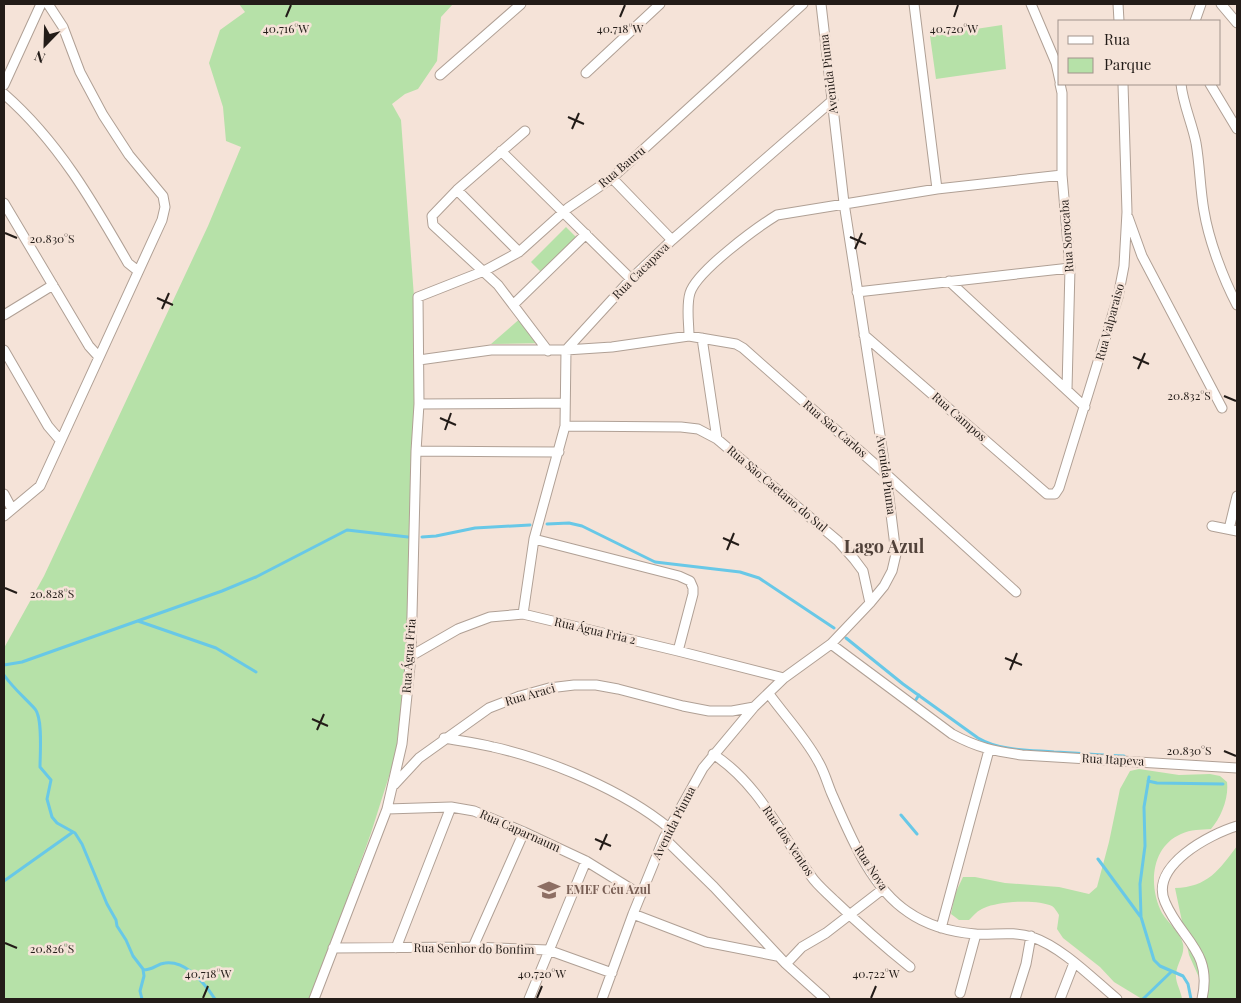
<svg xmlns="http://www.w3.org/2000/svg" width="1241" height="1003" font-family="'Playfair Display',serif">
<style>
.green{fill:#b6e1a8}
.lines{fill:none;stroke-linecap:round;stroke-linejoin:round}
.stream{stroke:#68c8e7;stroke-width:3}
.minor-casing{stroke:#b0a095;stroke-width:11}
.minor{stroke:#fff;stroke-width:9}
.ticks{fill:none;stroke:#231c18;stroke-width:2}
.labels{text-anchor:middle;stroke-width:5;stroke-linejoin:round;paint-order:stroke}
.street-label{font-size:12px;fill:#231c18;stroke:#f5e3d8}
.education-label{font-size:12px;font-weight:bold;fill:#785e54;stroke:#f5e3d8;text-anchor:start}
.district-label{font-size:18px;font-weight:bold;fill:#51423a;stroke:#f5e3d8}
.ticks-label{font-size:12px;text-anchor:middle;fill:#231c18;stroke:#f5e3d8;stroke-width:5;stroke-linejoin:round;paint-order:stroke}
</style>
<rect width="100%" height="100%" fill="#f5e3d8"/>
<path class="green" d="M 239,4 L 453,4 L 441,17 L 437,61 L 418,89 L 405,94 L 392,104 L 401,120 L 414,297 L 416,467 L 413,587 L 396,754 L 371,833 L 311,999 L 4,999 L 4,648 L 44,576 L 208,226 L 241,147 L 226,141 L 223,107 L 209,63 L 220,30 L 245,12 Z
M 1002,25 L 1006,69 L 936,79 L 930,36 Z
M 566,227 L 580,241 L 544,275 L 531,262 Z
M 523,316 L 547,343 L 491,344 Z
M 1139,769 L 1179,775 L 1210,774 L 1220,776 L 1227,782 C 1229,798 1221,818 1211,829 C 1201,830 1191,829 1181,834 C 1151,847 1148,886 1162,913 C 1168,923 1181,933 1183,944 C 1185,955 1177,963 1176,974 C 1175,982 1181,991 1182,999 L 1142,999 L 1114,982 L 1100,967 L 1063,938 L 1057,929 L 1059,915 C 1057,912 1055,908 1052,906 C 1038,899 999,901 984,908 C 978,910 973,916 969,920 L 959,920 L 951,914 L 955,894 L 963,877 L 975,877 L 1005,883 L 1059,887 L 1089,894 L 1097,887 L 1109,842 L 1120,789 L 1130,771 Z
M 1237,846 L 1237,999 L 1202,999 L 1201,982 L 1189,955 L 1175,888 C 1208,887 1219,870 1237,846 Z"/>
<g class="lines">
<path class="stream" d="M 547,524 L 569,523 L 582,526 L 655,562 L 740,572 L 759,578 L 834,628
M 422,537 L 436,536 L 475,528 L 530,525
M 138,621 L 216,648 L 256,672
M 846,638 L 903,684 L 978,738 C 1000,751 1029,750 1054,752 C 1077,753 1100,755 1124,756
M 4,665 L 22,662 L 222,591 L 256,577 L 347,530 L 408,537
M 4,675 C 13,688 25,698 35,709 C 43,718 40,755 40,767 L 51,780 L 47,799 L 52,817 L 57,823 L 75,833 L 82,844 L 107,904 L 116,920 L 117,926 L 126,940 L 133,956 L 143,969 L 144,976 L 140,991 L 142,999
M 915,701 L 919,695
M 1149,777 L 1144,807 L 1145,846 L 1140,884 L 1141,917 L 1154,960 L 1160,966 L 1183,976 L 1188,984 L 1191,999
M 1148,781 L 1157,783 L 1223,784
M 901,815 L 917,834
M 1098,859 L 1140,916
M 4,881 L 73,832
M 143,970 C 154,970 156,964 165,963 C 187,960 205,984 215,999
M 1143,999 L 1171,972"/>
<g class="minor-casing">
<path id="minor" d="M 914,4 L 937,189
M 1031,4 L 1056,63 L 1060,81
M 1118,4 L 1119,21
M 1221,4 L 1237,23
M 1195,21 L 1201,4
M 586,73 L 660,4
M 440,75 L 521,4
M 1060,84 L 1062,93 L 1062,175 L 1070,268 L 1067,389
M 1181,84 C 1183,104 1192,123 1196,143 C 1200,166 1200,189 1204,211 C 1209,241 1223,278 1237,305
M 1210,84 L 1237,129
M 4,85 L 41,4
M 4,94 C 58,141 93,202 128,263 L 138,271
M 525,131 L 457,190 L 432,216 L 433,225 L 498,285 L 548,351
M 501,151 L 631,279
M 612,178 L 672,240
M 457,190 L 519,252
M 4,203 L 89,346 L 99,357
M 1128,217 L 1142,256 L 1222,408
M 949,281 L 1085,407
M 857,292 L 1070,268
M 513,305 L 586,234
M 4,315 L 53,285
M 864,335 L 1047,494 L 1055,494 L 1059,488 L 1118,297 L 1124,266 L 1127,212 L 1123,84
M 689,336 C 689,323 686,306 690,293 C 697,271 756,228 777,215 L 937,189 L 1062,175
M 702,338 L 717,439 L 838,541 L 854,559 L 863,571 L 870,603
M 4,350 L 48,426 L 60,440
M 419,360 L 491,350 L 566,350 L 631,279 L 672,240 L 833,100
M 419,404 L 565,403
M 565,426 L 681,427 L 698,429 L 717,439
M 416,451 L 559,452
M 4,494 L 12,509
M 4,516 L 40,486 L 162,220 L 165,207 L 163,196 L 129,155 L 103,115 L 80,72 L 63,27 L 48,4
M 1212,526 L 1237,531
M 1229,529 L 1237,496
M 534,539 L 679,576 L 690,581 L 693,588 L 693,594 L 678,651
M 523,614 L 534,539 L 565,426 L 566,350 L 612,347 L 689,336 L 736,344 L 743,348 L 886,474 L 1016,592
M 831,644 L 952,734 C 978,748 994,751 1022,755 L 1237,768
M 411,656 L 458,629 L 490,617 L 523,614 L 678,651 L 784,678
M 769,694 C 785,716 805,737 818,761 C 824,771 827,782 831,792 C 849,833 870,887 908,912 C 928,926 952,932 975,934 C 995,935 1013,931 1032,937 C 1062,947 1093,979 1117,999
M 444,738 C 461,741 477,743 493,747 C 551,760 624,791 669,828
M 713,754 C 759,784 780,833 811,876 C 817,885 827,893 835,901 C 859,924 884,946 910,967
M 394,785 L 419,758 L 489,708 L 520,696 L 549,688 L 574,685 L 596,685 L 618,689 L 683,706 L 709,711 L 732,711 L 754,707
M 387,809 L 451,807 L 474,811 L 524,832 L 586,861 L 641,895
M 664,838 L 714,887 L 786,964 L 825,999
M 633,914 L 706,942 L 777,956
M 941,928 L 989,750
M 473,947 L 524,832
M 333,948 L 473,947 L 548,950 L 612,973
M 396,948 L 451,807
M 786,964 L 802,947 L 826,933 L 883,889
M 960,993 L 976,934
M 314,999 L 387,809 L 402,744 L 411,656 L 416,451 L 419,404 L 418,297 L 484,271 L 519,252 L 568,208 L 612,178 L 803,4
M 529,999 L 586,861
M 602,999 L 633,914 L 664,838 L 703,768 L 754,707 L 784,678 L 831,644 L 870,603 L 884,586 L 892,571 L 896,554 L 886,474 L 844,203 L 821,4
M 1015,999 L 1026,964 L 1031,936
M 1060,999 L 1074,963
M 1202,999 C 1213,951 1181,940 1165,902 C 1149,866 1210,834 1237,826"/>
</g>
<use href="#minor" class="minor"/>
</g>
<path class="ticks" d="M 286,17 L 291,5M 620,17 L 625,5M 954,17 L 958,5M 568,117 L 584,124M 572,129 L 579,113M 5,233 L 17,238M 850,237 L 866,244M 855,249 L 862,233M 157,298 L 173,305M 162,309 L 169,293M 1133,357 L 1149,364M 1138,369 L 1145,353M 1224,396 L 1236,401M 440,418 L 456,425M 445,430 L 451,413M 723,538 L 739,545M 727,550 L 734,533M 5,588 L 17,593M 1005,658 L 1022,665M 1010,670 L 1017,653M 312,719 L 328,726M 317,730 L 324,714M 1224,751 L 1236,756M 595,839 L 611,846M 600,850 L 607,834M 5,943 L 17,948M 203,998 L 208,986M 537,998 L 542,986M 871,998 L 876,986"/>
<defs>
<g id="school-bare" transform="scale(1.725)"><path d="M0-5L7-2L0 1L-7-2ZM-4 1L0 2.5L4 1V4Q0 6-4 4Z" fill="#8d6e63" stroke="#f5e3d8" stroke-width="2.5" paint-order="stroke"/></g>
</defs>
<g fill-rule="evenodd">
<use href="#school-bare" x="549" y="890"/>
</g>
<g class="labels">
<g class="street-label">
<text transform="translate(829 74) rotate(-97)" y="4">Avenida Piuma</text>
<text transform="translate(622 167) rotate(-40)" y="4">Rua Bauru</text>
<text transform="translate(1067 236) rotate(-94)" y="4">Rua Sorocaba</text>
<text transform="translate(641 271) rotate(-45)" y="4">Rua Cacapava</text>
<text transform="translate(1110 322) rotate(-75)" y="4">Rua Valparaiso</text>
<text transform="translate(959 417) rotate(41)" y="4">Rua Campos</text>
<text transform="translate(835 429) rotate(41)" y="4">Rua São Carlos</text>
<text transform="translate(886 475) rotate(82)" y="4">Avenida Piuma</text>
<text transform="translate(777 489) rotate(40)" y="4">Rua São Caetano do Sul</text>
<text transform="translate(595 631) rotate(13)" y="4">Rua Água Fria 2</text>
<text transform="translate(409 656) rotate(-86)" y="4">Rua Água Fria</text>
<text transform="translate(530 695) rotate(-16)" y="4">Rua Araci</text>
<text transform="translate(1113 760) rotate(3)" y="4">Rua Itapeva</text>
<text transform="translate(674 823) rotate(-63)" y="4">Avenida Piuma</text>
<text transform="translate(520 831) rotate(24)" y="4">Rua Caparnaum</text>
<text transform="translate(788 841) rotate(56)" y="4">Rua dos Ventos</text>
<text transform="translate(871 868) rotate(57)" y="4">Rua Nova</text>
<text transform="translate(474 949) rotate(1)" y="4">Rua Senhor do Bonfim</text>
</g>
<g class="education-label">
<text x="566" y="894">EMEF Céu Azul</text>
</g>
<g class="district-label">
<text x="884" y="553">Lago Azul</text>
</g>
</g>
<g class="ticks-label">
<text x="286" y="33">40.716°W</text>
<text x="620" y="33">40.718°W</text>
<text x="954" y="33">40.720°W</text>
<text x="52" y="243">20.830°S</text>
<text x="1189" y="400">20.832°S</text>
<text x="52" y="598">20.828°S</text>
<text x="1189" y="755">20.830°S</text>
<text x="52" y="953">20.826°S</text>
<text x="208" y="978">40.718°W</text>
<text x="542" y="978">40.720°W</text>
<text x="876" y="978">40.722°W</text>
</g>
<rect width="1241" height="1003" fill="none" stroke="#231c18" stroke-width="10"/>
<rect x="1058" y="20" width="162" height="65" fill="#f5e3d8" stroke="#a1938b"/>
<rect x="1068" y="36" width="25" height="8" fill="#ffffff" stroke="#a1938b"/>
<text x="1104" y="45" font-size="15" fill="#231c18">Rua</text>
<rect x="1068" y="58" width="25" height="15" fill="#b6e1a8" stroke="#a1938b"/>
<text x="1104" y="70" font-size="15" fill="#231c18">Parque</text>
<g transform="translate(45 45) rotate(203)" stroke="#f5e3d8" stroke-width="4" paint-order="stroke">
<path d="M0-4L9 19L0 12L-9 19Z" fill="#231c18"/>
<text y="-8" font-size="14" font-weight="bold" text-anchor="middle" fill="#231c18">N</text>
</g>
</svg>
